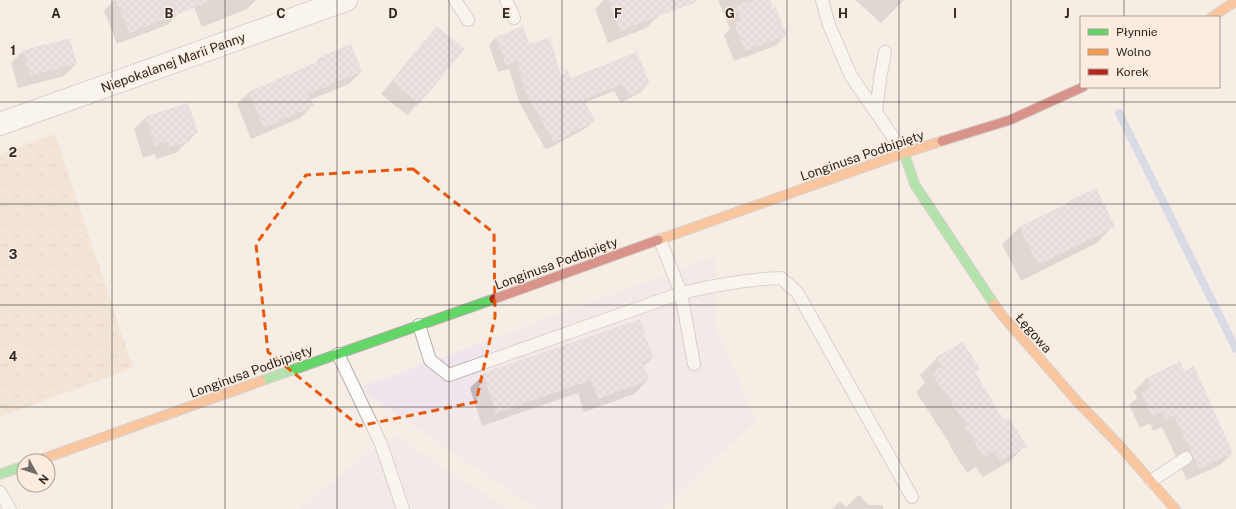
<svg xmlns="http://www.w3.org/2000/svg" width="1236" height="509" font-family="'Public Sans',sans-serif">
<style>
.commercial{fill:#f1e5ed}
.park{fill:url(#park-tufts)}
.shadow{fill:#0003}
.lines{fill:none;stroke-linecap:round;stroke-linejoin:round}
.stream{stroke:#b4c5df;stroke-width:8}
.building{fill:url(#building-cross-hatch)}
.lane-casing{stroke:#b6afa9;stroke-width:14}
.street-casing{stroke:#b6afa9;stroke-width:24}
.fast-casing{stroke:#b6afa9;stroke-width:11}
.slow-casing{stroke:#b6afa9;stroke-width:11}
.jam-casing{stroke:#b6afa9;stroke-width:11}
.lane{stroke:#fefcfb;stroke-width:12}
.street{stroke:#fefcfb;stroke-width:22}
.fast{stroke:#63d668;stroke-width:9}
.slow{stroke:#ff974d;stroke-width:9}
.jam{stroke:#b3261e;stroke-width:9}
.marked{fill:none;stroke:#e8590c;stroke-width:3;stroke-dasharray:8 5;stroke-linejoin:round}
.grid{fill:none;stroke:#2c2722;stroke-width:1;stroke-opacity:0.55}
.labels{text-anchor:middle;stroke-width:3;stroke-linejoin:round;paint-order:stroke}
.street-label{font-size:13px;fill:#2c2722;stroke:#fcecdf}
.grid-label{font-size:13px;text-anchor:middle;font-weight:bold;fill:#2c2722;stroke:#fcecdf;stroke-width:3;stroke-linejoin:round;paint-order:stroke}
</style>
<defs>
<pattern id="park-tufts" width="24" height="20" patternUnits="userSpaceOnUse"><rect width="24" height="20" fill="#efdac8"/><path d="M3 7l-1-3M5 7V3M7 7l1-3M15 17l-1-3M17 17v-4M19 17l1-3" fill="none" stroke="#cdbbac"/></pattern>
<pattern id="building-cross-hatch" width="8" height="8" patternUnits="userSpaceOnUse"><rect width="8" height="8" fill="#e1d6db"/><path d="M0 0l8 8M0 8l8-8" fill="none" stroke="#c1b8bc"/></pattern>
</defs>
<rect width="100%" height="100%" fill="#f6ede5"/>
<path class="commercial" d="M 714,257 L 718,284 L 715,326 L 756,421 L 661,509 L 537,509 L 358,388 Z
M 397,437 L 507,509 L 300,509 L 372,449 Z"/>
<path class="park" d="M 55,134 L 133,368 L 0,417 L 0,154 Z"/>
<path class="shadow" d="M 114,0 L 175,0 L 180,12 L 167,25 L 117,44 L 104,11 Z
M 197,0 L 256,0 L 247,9 L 202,27 L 193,4 Z
M 604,0 L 652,0 L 658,16 L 646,28 L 608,43 L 595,9 Z
M 718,0 L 769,0 L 786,35 L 775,46 L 734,61 L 724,35 L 730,29 Z
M 855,0 L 904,0 L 881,23 Z
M 437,28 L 419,103 L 407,115 L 381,94 L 425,40 Z
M 496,38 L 528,45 L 561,78 L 648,84 L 641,92 L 621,103 L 614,91 L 584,103 L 594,120 L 586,128 L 546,150 L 519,102 L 509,69 L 498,72 L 489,45 Z
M 351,45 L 361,72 L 349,84 L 310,100 L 312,106 L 300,118 L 251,139 L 237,104 L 249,92 L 314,64 L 321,57 Z
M 23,51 L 76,64 L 64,76 L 18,88 L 11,63 Z
M 188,104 L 196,133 L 176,153 L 156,159 L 155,154 L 143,158 L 134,129 L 146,117 Z
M 1067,205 L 1113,226 L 1097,243 L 1021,281 L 1002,244 L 1019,228 Z
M 652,358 L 643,367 L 648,380 L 634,394 L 584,412 L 578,393 L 482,426 L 470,388 L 484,374 Z
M 937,358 L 979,369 L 974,374 L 1004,421 L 1025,446 L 1009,462 L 983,477 L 976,467 L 967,473 L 949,445 L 950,444 L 916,392 L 925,383 L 920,375 Z
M 1179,363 L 1184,372 L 1232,453 L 1220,465 L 1187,480 L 1162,427 L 1153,431 L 1150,423 L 1140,428 L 1129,405 L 1137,398 L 1134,391 L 1146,379 Z
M 859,495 L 869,505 L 883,505 L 883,509 L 832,509 L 840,501 L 846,507 Z"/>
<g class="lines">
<path class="stream" d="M 1119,113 L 1236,349"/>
</g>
<path class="building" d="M 116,0 L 209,0 L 209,2 L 129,33 Z
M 608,0 L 696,0 L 696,2 L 620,31 Z
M 751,0 L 770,0 L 773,8 L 776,7 L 787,36 L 745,51 L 734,23 L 741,20 L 735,6 Z
M 437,26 L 465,49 L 419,104 L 392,81 Z
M 523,26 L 529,44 L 550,37 L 561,76 L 567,70 L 571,78 L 637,52 L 650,84 L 629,96 L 622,84 L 584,100 L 595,120 L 554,143 L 526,94 L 517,62 L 506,65 L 496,37 Z
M 70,38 L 77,64 L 30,76 L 23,50 Z
M 351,44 L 362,72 L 308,94 L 314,106 L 264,128 L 248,92 L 322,60 L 321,56 Z
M 188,103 L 198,133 L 188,136 L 190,141 L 168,148 L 167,142 L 155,146 L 146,116 Z
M 1096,188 L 1115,227 L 1038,265 L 1019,227 L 1070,202 L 1069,201 Z
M 640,319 L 653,358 L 642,362 L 649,381 L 598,399 L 591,380 L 496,413 L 483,373 Z
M 963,342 L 980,369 L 975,372 L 1004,420 L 1009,418 L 1027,446 L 1000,461 L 993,451 L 984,457 L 965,427 L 967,426 L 932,374 L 941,367 L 936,357 Z
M 1180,361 L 1184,371 L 1194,366 L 1233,453 L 1199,469 L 1174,415 L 1166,420 L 1162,412 L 1152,416 L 1141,393 L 1150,388 L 1146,378 Z"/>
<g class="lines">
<g class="lane-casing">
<path id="lane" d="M 455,0 L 468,20
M 506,0 L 514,18
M 822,0 L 829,25 L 851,76 L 904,153
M 876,112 L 880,79 L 885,52
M 660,240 L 681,293 L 694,364
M 419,325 L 430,360 L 449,375 L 681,293 C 715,285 746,279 781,278 L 797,292 L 912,497
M 338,354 L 381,444 L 403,509
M 1151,481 L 1186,458
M 0,492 L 10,509"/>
</g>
<g class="street-casing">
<path id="street" d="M 0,124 L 346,0"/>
</g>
<g class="fast-casing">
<path id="fast" d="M 904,153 L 915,185 L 994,304
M 261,381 L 494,299
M 0,474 L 24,466"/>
</g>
<g class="slow-casing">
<path id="slow" d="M 1212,17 L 1236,1
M 658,240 L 904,153 L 942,141
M 994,304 L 1001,314 L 1075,399 L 1121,447 L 1175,509
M 37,461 L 261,381"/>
</g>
<g class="jam-casing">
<path id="jam" d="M 942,141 L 1010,120 L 1083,87
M 494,299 L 658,240"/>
</g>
<use href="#lane" class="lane"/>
<use href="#street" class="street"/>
<use href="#fast" class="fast"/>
<use href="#slow" class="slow"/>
<use href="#jam" class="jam"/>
</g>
<path d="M0 0H1236V509H0ZM 413,169 L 494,233 L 495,317 L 476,402 L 359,426 L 268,352 L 256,244 L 306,175 Z" fill="#f6ede5" fill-opacity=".55" fill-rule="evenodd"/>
<path class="marked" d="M 413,169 L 494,233 L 495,317 L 476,402 L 359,426 L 268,352 L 256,244 L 306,175 Z"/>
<path class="grid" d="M 112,0 L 112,509M 225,0 L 225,509M 337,0 L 337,509M 449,0 L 449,509M 562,0 L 562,509M 674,0 L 674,509M 787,0 L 787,509M 899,0 L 899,509M 1011,0 L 1011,509M 1124,0 L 1124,17M 1124,87 L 1124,509M 0,102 L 1236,102M 0,204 L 1236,204M 0,305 L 1236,305M 0,407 L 1236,407"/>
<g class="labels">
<g class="street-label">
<text transform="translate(173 62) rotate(-20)" y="5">Niepokalanej Marii Panny</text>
<text transform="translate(862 155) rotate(-19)" y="5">Longinusa Podbipięty</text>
<text transform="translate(556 263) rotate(-20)" y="5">Longinusa Podbipięty</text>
<text transform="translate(1034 333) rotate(49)" y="5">Łęgowa</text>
<text transform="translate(251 371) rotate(-20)" y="5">Longinusa Podbipięty</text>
</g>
</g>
<g class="grid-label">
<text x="56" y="18">A</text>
<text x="169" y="18">B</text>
<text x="281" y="18">C</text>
<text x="393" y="18">D</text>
<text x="506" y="18">E</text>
<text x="618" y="18">F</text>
<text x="730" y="18">G</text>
<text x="843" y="18">H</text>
<text x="955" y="18">I</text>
<text x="1067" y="18">J</text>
<text x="13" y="55">1</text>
<text x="13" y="157">2</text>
<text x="13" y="259">3</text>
<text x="13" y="361">4</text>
</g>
<rect x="1080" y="16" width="140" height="72" fill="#fcecdf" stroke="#a99d93"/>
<rect x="1088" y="29" width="20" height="6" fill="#63d668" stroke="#a99d93"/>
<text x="1116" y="36" font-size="12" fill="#2c2722">Płynnie</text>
<rect x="1088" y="49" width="20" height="6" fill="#ff974d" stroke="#a99d93"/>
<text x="1116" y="56" font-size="12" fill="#2c2722">Wolno</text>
<rect x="1088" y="69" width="20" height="6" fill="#b3261e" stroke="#a99d93"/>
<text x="1116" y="76" font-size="12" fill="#2c2722">Korek</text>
<g transform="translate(36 473) rotate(129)"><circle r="19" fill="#fcecdf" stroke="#a99d93"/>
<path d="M0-3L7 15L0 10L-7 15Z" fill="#736c66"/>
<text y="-6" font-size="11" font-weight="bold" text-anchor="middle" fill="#2c2722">N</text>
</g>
</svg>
